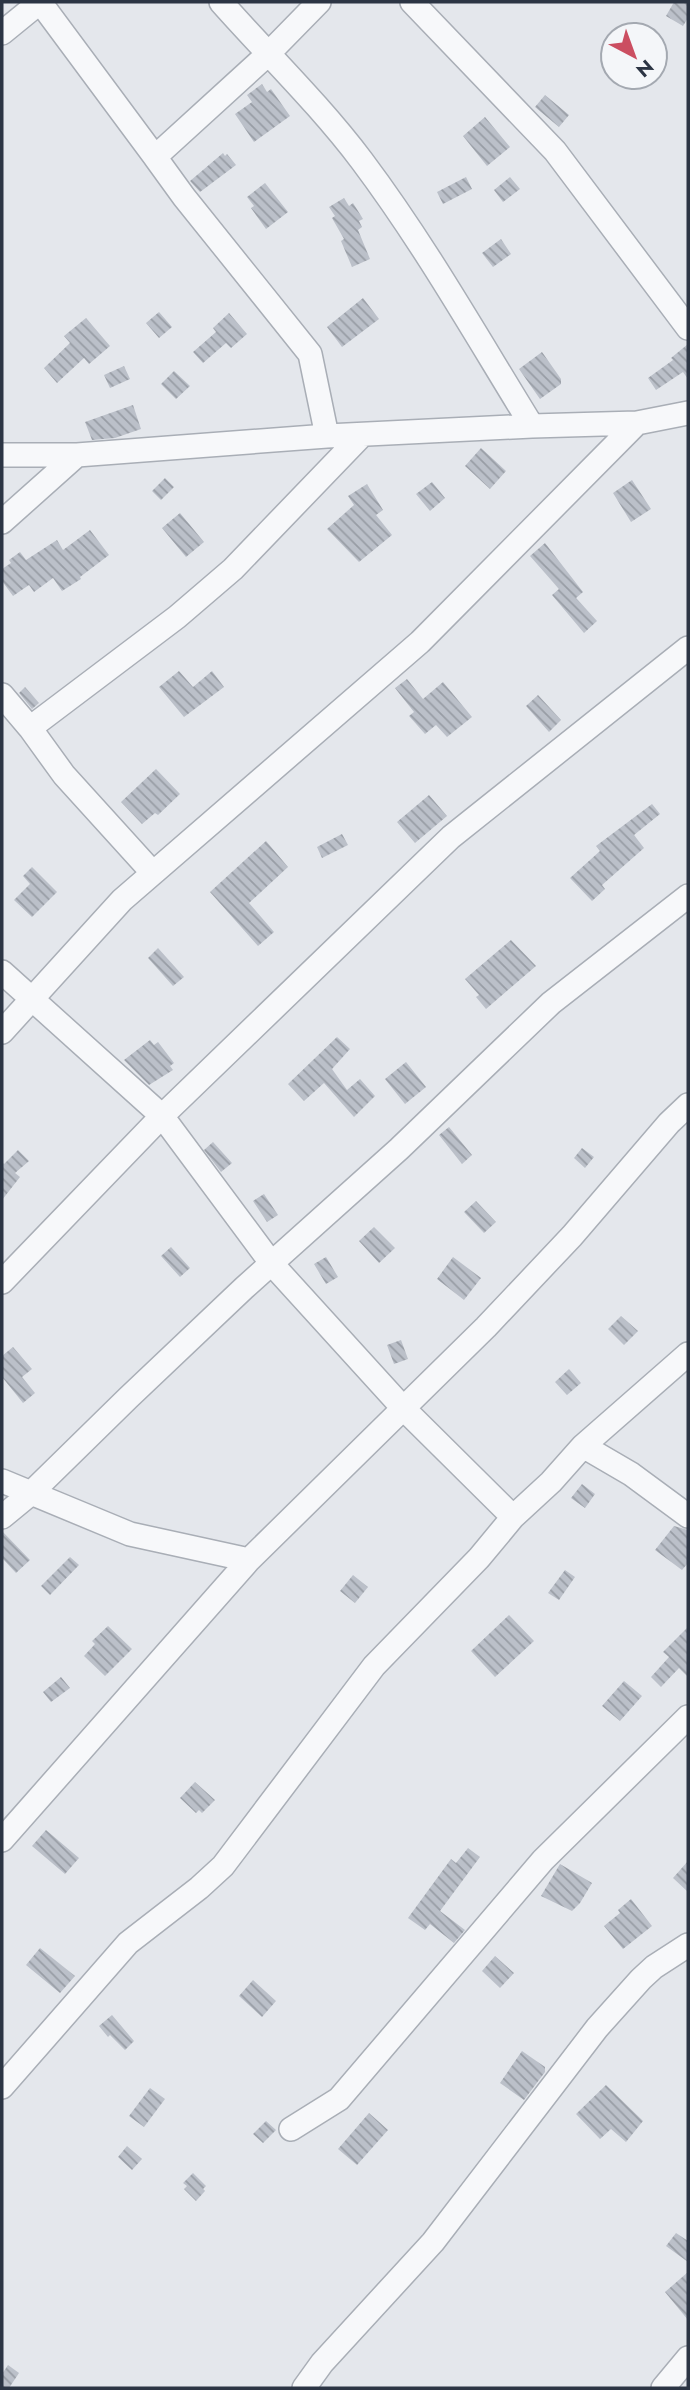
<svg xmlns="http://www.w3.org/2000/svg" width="690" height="2390" font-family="Jost,sans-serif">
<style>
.building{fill:url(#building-back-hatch)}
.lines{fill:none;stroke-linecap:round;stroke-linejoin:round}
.minor-casing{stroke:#a9aeb6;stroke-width:26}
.minor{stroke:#f7f8fa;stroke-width:23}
</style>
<defs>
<pattern id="building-back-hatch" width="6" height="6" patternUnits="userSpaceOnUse" patternTransform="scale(1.75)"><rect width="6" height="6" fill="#bbc0c9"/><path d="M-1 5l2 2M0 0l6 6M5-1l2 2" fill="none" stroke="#989da5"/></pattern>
</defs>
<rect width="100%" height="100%" fill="#e4e7ec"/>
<path class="building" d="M 674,2 L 688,2 L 688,18 L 683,26 L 666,16 Z
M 262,84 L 267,92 L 271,89 L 290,116 L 254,142 L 235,114 L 252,102 L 247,95 Z
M 545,95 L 569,115 L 559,127 L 535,107 Z
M 485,117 L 510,147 L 487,166 L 463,136 Z
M 223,153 L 225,156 L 227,154 L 236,165 L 200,192 L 190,181 Z
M 466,177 L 472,189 L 443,204 L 437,192 Z
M 510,177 L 520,189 L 503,202 L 494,190 Z
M 265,183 L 288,212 L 266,229 L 251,208 L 254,206 L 247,197 Z
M 344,198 L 349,206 L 353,203 L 363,219 L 359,221 L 362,227 L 358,230 L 370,259 L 352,267 L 341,241 L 344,239 L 332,218 L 335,216 L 329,207 Z
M 501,239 L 511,254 L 493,267 L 482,253 Z
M 363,298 L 379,319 L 342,347 L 327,327 Z
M 159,312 L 172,327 L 159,338 L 146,323 Z
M 229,313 L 247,334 L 231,348 L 226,343 L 203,363 L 193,352 L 216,332 L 213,328 Z
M 86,318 L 110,346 L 89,364 L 84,358 L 57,383 L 44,368 L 70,343 L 64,336 Z
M 688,344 L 688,379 L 683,372 L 656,390 L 648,378 L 673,360 L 671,358 Z
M 542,352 L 561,379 L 561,384 L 540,399 L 519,369 Z
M 124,366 L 130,379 L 110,388 L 104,375 Z
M 174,371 L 190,386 L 176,399 L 161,384 Z
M 133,405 L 141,429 L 115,438 L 92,440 L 85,422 Z
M 481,448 L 506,471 L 490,489 L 465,466 Z
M 165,478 L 174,487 L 161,500 L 152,491 Z
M 632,480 L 651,509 L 631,522 L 613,493 Z
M 432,482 L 445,498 L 430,511 L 416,494 Z
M 367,484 L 383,510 L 376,515 L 392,535 L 359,562 L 327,529 L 354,505 L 348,496 Z
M 180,513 L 204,542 L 186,557 L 162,528 Z
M 90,530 L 109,555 L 80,577 L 81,579 L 62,591 L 53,578 L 34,592 L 29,585 L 13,596 L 2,581 L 2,569 L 11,563 L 9,560 L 20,552 L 26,560 L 57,540 L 63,550 Z
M 545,543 L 583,592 L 576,598 L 597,621 L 584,633 L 552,595 L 559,589 L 530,556 Z
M 179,671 L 193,687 L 212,671 L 224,687 L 184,717 L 159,687 Z
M 407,679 L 423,699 L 443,682 L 472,717 L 447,737 L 436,725 L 425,734 L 409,716 L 414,712 L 395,688 Z
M 25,687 L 39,703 L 32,709 L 19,693 Z
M 538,695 L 561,720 L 549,732 L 526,706 Z
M 156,769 L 180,794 L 158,815 L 155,813 L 142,824 L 121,802 Z
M 429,795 L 447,816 L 415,843 L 397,822 Z
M 652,804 L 660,814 L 634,835 L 644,848 L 602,885 L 605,889 L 592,901 L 570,878 L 600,851 L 596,846 Z
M 342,834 L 348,845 L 322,858 L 317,847 Z
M 266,841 L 288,867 L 249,903 L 274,932 L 258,946 L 210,892 Z
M 32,867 L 57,892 L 32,917 L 14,900 L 30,884 L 23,876 Z
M 511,940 L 536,966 L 486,1009 L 476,997 L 479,995 L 465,979 Z
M 158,948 L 184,977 L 173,986 L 148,958 Z
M 337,1037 L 350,1049 L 332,1069 L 347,1090 L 360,1079 L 375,1096 L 354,1117 L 324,1083 L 304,1101 L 288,1084 Z
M 150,1040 L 154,1045 L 158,1042 L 174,1063 L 170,1066 L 173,1070 L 149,1085 L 124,1060 Z
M 406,1062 L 426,1087 L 405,1104 L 385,1079 Z
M 449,1127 L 472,1155 L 462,1164 L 439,1135 Z
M 213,1142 L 232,1163 L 221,1172 L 204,1150 Z
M 582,1148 L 594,1157 L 585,1168 L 574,1158 Z
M 18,1150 L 29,1161 L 15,1173 L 20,1177 L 2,1200 L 2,1162 L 4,1164 Z
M 264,1194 L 278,1215 L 267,1222 L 253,1201 Z
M 476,1201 L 496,1222 L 484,1233 L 464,1212 Z
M 374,1227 L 395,1248 L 379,1263 L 359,1241 Z
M 171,1247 L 190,1268 L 180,1277 L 161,1256 Z
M 326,1257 L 338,1277 L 326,1284 L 314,1264 Z
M 453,1257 L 481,1278 L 464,1300 L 437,1279 Z
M 621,1316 L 638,1331 L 624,1345 L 608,1329 Z
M 401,1340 L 408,1359 L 394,1364 L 387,1345 Z
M 13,1347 L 32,1369 L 22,1377 L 35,1393 L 23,1403 L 2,1377 L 2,1356 Z
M 569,1369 L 581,1383 L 567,1395 L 555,1382 Z
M 582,1484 L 595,1494 L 585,1508 L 571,1498 Z
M 674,1526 L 688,1530 L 688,1563 L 682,1570 L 655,1550 Z
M 2,1531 L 30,1560 L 16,1573 L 2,1558 Z
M 70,1557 L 79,1565 L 50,1595 L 41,1586 Z
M 565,1570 L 575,1577 L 559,1600 L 548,1593 Z
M 353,1575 L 368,1587 L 355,1603 L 340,1591 Z
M 509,1615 L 534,1641 L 495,1677 L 471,1651 Z
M 108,1626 L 132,1649 L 105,1676 L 84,1656 L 95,1644 L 92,1641 Z
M 688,1627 L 688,1677 L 679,1668 L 661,1687 L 651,1677 L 669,1657 L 663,1652 Z
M 61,1677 L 70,1688 L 51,1702 L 43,1692 Z
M 624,1681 L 642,1696 L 620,1721 L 602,1706 Z
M 195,1782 L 215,1800 L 202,1813 L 199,1810 L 196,1813 L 180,1798 Z
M 46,1830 L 79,1858 L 65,1874 L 32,1846 Z
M 468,1848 L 480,1857 L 440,1911 L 465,1930 L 454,1943 L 430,1924 L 425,1930 L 408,1918 L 451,1859 L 456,1863 Z
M 688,1861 L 688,1892 L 673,1878 Z
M 560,1864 L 592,1883 L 580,1903 L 572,1911 L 541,1896 Z
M 631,1899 L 652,1926 L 623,1949 L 604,1926 L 620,1913 L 618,1910 Z
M 40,1948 L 75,1976 L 60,1993 L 26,1965 Z
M 495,1956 L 514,1973 L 500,1988 L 482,1971 Z
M 253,1980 L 276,2001 L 262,2017 L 239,1996 Z
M 112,2015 L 134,2041 L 125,2050 L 110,2035 L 108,2037 L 99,2026 Z
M 522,2051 L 545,2067 L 545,2072 L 524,2100 L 500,2083 Z
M 606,2085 L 643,2121 L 626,2142 L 611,2129 L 600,2139 L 576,2114 Z
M 150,2088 L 165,2099 L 144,2127 L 129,2116 Z
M 369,2113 L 388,2130 L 357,2165 L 338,2149 Z
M 266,2121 L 276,2130 L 263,2143 L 253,2134 Z
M 127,2146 L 142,2159 L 132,2170 L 118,2157 Z
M 193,2173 L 206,2186 L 203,2189 L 205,2191 L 196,2201 L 184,2189 L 187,2186 L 183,2183 Z
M 676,2233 L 688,2241 L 688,2262 L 666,2246 Z
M 688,2272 L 688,2320 L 665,2292 Z
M 8,2365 L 19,2373 L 9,2388 L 2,2388 L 2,2374 Z"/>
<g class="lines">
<g class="minor-casing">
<path id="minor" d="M 40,2 L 155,157
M 221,2 C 268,55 319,104 362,161 C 425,245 477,337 532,426
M 319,2 L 268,54 L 155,157 L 184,197 L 310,354 L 327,436
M 412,2 L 555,151 L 688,328
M 2,33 L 40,2
M 2,455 L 77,455 L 327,436 L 532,426 L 637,423 L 688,413
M 2,522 L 77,455
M 2,695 L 30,728 L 64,775 L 152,872
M 30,728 L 177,617 L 233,569 L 362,435
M 2,972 L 162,1116 L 272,1264 L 403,1408 L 513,1517
M 2,1032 L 122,900 L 420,642 L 637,423
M 2,1282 L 162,1116 L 451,837 L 688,648
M 688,1354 L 583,1446 L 631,1474 L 688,1516
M 2,1481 L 130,1534 L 249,1560
M 2,1517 L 30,1494 L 128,1398 L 244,1288 L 399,1149 L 551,1003 L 688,896
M 2,1840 L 249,1560 L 486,1327 L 572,1236 L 669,1123 L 688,1105
M 2,2087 L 128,1943 L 199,1888 L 223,1866 L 374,1666 L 479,1558 L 513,1517 L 551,1482 L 583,1446
M 291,2129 L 339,2099 L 543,1860 L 688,1717
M 304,2388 L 322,2363 L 433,2242 L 597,2028 L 641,1979 L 654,1967 L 688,1945
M 663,2388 L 688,2358"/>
</g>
<use href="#minor" class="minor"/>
</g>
<rect width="690" height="2390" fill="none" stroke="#2c3544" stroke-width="7"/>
<g transform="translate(634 56) rotate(139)"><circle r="33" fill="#f4f6f9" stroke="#a4a9b1" stroke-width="2"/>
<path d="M0-5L12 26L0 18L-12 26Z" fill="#cb4e61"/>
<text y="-10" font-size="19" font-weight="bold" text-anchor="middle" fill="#2c3544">N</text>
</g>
</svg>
